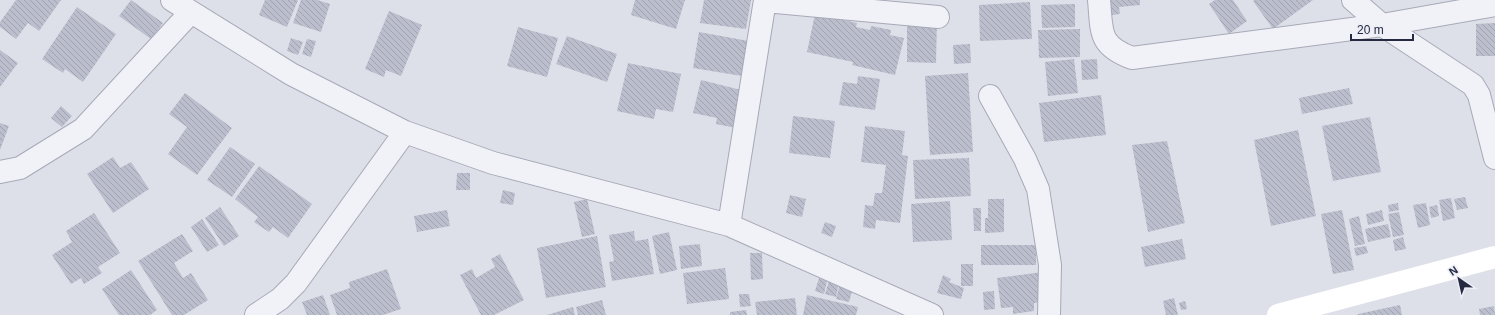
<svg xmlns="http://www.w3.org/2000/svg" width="1495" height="315" font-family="Arial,sans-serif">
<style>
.building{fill:url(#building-back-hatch)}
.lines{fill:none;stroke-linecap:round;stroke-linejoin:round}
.street-casing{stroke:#a7a9b7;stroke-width:24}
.street{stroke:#f1f2f7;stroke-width:22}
.secondary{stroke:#fff;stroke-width:22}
</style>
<defs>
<pattern id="building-back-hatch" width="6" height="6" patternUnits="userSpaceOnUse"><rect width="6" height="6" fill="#bbbecc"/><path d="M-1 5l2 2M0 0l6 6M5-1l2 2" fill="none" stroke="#a1a3b0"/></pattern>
</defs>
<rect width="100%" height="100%" fill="#dee0e9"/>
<path class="building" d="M 16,0 L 61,0 L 39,31 L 28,23 L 16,39 L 0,27 L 0,22 Z
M 131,0 L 163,23 L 151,39 L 119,16 Z
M 265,0 L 298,0 L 287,27 L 259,15 Z
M 301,0 L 317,0 L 330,4 L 321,32 L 293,23 Z
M 635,0 L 685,0 L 676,29 L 631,15 Z
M 704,0 L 751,0 L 746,29 L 700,23 Z
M 1103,0 L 1140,0 L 1140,5 L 1119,7 L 1120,14 L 1104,16 Z
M 1215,0 L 1233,0 L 1247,21 L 1229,34 L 1209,4 Z
M 1255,0 L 1313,0 L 1273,29 L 1253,1 Z
M 1030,2 L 1032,39 L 980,41 L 979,5 Z
M 1075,4 L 1075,27 L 1042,28 L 1041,5 Z
M 77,7 L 116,34 L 83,82 L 65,69 L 63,73 L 42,59 Z
M 389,11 L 422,25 L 401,76 L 386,70 L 384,77 L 365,69 Z
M 815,14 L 857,23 L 856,27 L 870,30 L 871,26 L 891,30 L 890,35 L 904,38 L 895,75 L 852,65 L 853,62 L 807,52 Z
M 907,18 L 937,18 L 936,63 L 907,62 Z
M 1495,23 L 1495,56 L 1476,56 L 1476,24 Z
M 518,27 L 558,38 L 547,77 L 507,66 Z
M 1080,29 L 1080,57 L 1039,58 L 1038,30 Z
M 699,32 L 754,42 L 748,77 L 693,68 Z
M 567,36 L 617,54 L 607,82 L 556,64 Z
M 291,38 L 303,42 L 298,55 L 287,51 Z
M 307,39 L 316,41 L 311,57 L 302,54 Z
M 970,44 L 971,63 L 954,64 L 953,45 Z
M 0,50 L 18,63 L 0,87 Z
M 1074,59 L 1078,93 L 1048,96 L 1045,62 Z
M 1097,59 L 1098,79 L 1082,80 L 1081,60 Z
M 628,63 L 681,74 L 673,112 L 656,109 L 654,119 L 617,111 Z
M 968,73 L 973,152 L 930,155 L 925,76 Z
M 858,76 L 880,79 L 875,110 L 839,105 L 843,82 L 857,84 Z
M 701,80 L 745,91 L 736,128 L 716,124 L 717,118 L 693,113 Z
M 1349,88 L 1353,104 L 1302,114 L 1299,98 Z
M 185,93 L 232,128 L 197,175 L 168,154 L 187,127 L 169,114 Z
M 1101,95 L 1106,135 L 1044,142 L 1039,103 Z
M 61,106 L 72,116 L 62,127 L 51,118 Z
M 793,116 L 835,121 L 830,158 L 789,153 Z
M 1370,117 L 1381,172 L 1333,181 L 1322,126 Z
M 0,123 L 9,126 L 0,150 Z
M 865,126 L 905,131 L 902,155 L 908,156 L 900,223 L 876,220 L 875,229 L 863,227 L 865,205 L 873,206 L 875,193 L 882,193 L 886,165 L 861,162 Z
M 1298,130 L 1316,216 L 1271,226 L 1254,140 Z
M 1167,141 L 1185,223 L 1148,232 L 1132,145 Z
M 230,147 L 255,164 L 232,197 L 207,180 Z
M 113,157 L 120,168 L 131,162 L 149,189 L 113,213 L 87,174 Z
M 969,158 L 971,196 L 915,199 L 913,160 Z
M 259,166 L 312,204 L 288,238 L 273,227 L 269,232 L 254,222 L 258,217 L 235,199 Z
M 457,173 L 470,173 L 470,190 L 456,190 Z
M 503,190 L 515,193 L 513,205 L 500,203 Z
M 790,195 L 806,199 L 802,217 L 786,213 Z
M 1465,197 L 1468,208 L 1457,210 L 1454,199 Z
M 1451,198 L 1455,218 L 1443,221 L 1439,200 Z
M 587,199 L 595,234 L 582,237 L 574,202 Z
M 988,199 L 1004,199 L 1004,232 L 985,233 L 985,218 L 988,218 Z
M 950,201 L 952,240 L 913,242 L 911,204 Z
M 1398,203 L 1399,210 L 1389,212 L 1388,205 Z
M 1426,203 L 1430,225 L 1418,228 L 1413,205 Z
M 1437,205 L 1439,216 L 1431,218 L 1429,207 Z
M 220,207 L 239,236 L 224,246 L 205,218 Z
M 973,208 L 981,208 L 981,231 L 974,231 Z
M 447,210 L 450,226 L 417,232 L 414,216 Z
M 1342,210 L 1354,270 L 1333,274 L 1321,214 Z
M 1382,210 L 1384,221 L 1368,225 L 1366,214 Z
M 1399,212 L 1404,235 L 1393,237 L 1388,214 Z
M 94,213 L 120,253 L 98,267 L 102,273 L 84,284 L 81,278 L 71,284 L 52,255 L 72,242 L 66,231 Z
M 1359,216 L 1365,244 L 1355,246 L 1349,219 Z
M 202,219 L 219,245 L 207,252 L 191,227 Z
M 825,222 L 836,226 L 832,237 L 821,233 Z
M 1388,224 L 1391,237 L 1368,242 L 1365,229 Z
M 634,231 L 635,241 L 648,239 L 654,274 L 612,281 L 609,262 L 614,261 L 609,235 Z
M 669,232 L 677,270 L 660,274 L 652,236 Z
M 182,234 L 193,251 L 174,263 L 183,278 L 191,273 L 208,300 L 184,315 L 172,315 L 138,261 Z
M 597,236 L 606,287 L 546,298 L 537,248 Z
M 1403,237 L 1406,249 L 1395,251 L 1393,240 Z
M 1182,239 L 1186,259 L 1145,267 L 1141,247 Z
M 700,244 L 702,266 L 681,269 L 679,246 Z
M 981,245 L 1036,245 L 1036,265 L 981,265 Z
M 1366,246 L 1368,253 L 1356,256 L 1354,248 Z
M 750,253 L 762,253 L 763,279 L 751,280 Z
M 500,254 L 524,300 L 494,315 L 481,315 L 460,275 L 472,269 L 476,278 L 495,267 L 491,259 Z
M 961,264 L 973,264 L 973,286 L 961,286 Z
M 725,268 L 729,299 L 687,304 L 683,273 Z
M 387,269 L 401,309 L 383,315 L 337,315 L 330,295 L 350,288 L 349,282 Z
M 131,270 L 157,310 L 150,315 L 119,315 L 102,289 Z
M 1043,272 L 1047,301 L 1034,303 L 1034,311 L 1013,314 L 1013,307 L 1001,308 L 997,278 Z
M 943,275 L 951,279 L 949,282 L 964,288 L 961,299 L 937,293 Z
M 819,278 L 827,281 L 824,294 L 815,291 Z
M 829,281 L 839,283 L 836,297 L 825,294 Z
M 840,284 L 853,288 L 849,302 L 836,299 Z
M 994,291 L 995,309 L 984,310 L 983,292 Z
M 739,294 L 749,294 L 751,306 L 740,307 Z
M 323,295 L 330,315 L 307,315 L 302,302 Z
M 807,295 L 858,307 L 856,315 L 803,315 Z
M 795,298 L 797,315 L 757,315 L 755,302 Z
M 1174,298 L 1178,315 L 1166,315 L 1163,301 Z
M 602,300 L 606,315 L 578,315 L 576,307 Z
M 1185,301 L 1187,309 L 1181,310 L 1179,303 Z
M 1400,305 L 1402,315 L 1358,315 L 1358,314 Z
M 1494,306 L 1495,315 L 1480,315 L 1479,309 Z
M 573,307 L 575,315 L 547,315 Z
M 746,310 L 747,315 L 730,315 L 730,312 Z"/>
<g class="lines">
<g class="street-casing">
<path id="street" d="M 172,0 L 291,74 L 405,132 L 493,163 L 729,225 L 932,315
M 1099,0 C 1102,32 1098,45 1132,58 L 1382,25 L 1495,5
M 1353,0 L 1382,25 L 1473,85 L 1479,95 L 1495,158
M 765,1 L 938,17
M 990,96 L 1025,159 L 1038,189 L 1050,265 L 1049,315
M 0,172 L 20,168 L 83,129 L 191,12
M 729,225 L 765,0
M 256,315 L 280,299 L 296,283 L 405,132"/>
</g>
<use href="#street" class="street"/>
<path class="secondary" d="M 1278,315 L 1495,257"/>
</g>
<g transform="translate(1459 279) rotate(326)" stroke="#edeff6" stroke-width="3" paint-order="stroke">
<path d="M0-3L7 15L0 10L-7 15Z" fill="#262a41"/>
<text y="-6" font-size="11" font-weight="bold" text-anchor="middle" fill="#262a41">N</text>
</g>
<path d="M1351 34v6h62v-6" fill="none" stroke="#262a41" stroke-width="2"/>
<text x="1357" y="34" font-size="12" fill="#262a41" stroke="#edeff6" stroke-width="3" paint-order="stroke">20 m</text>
</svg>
